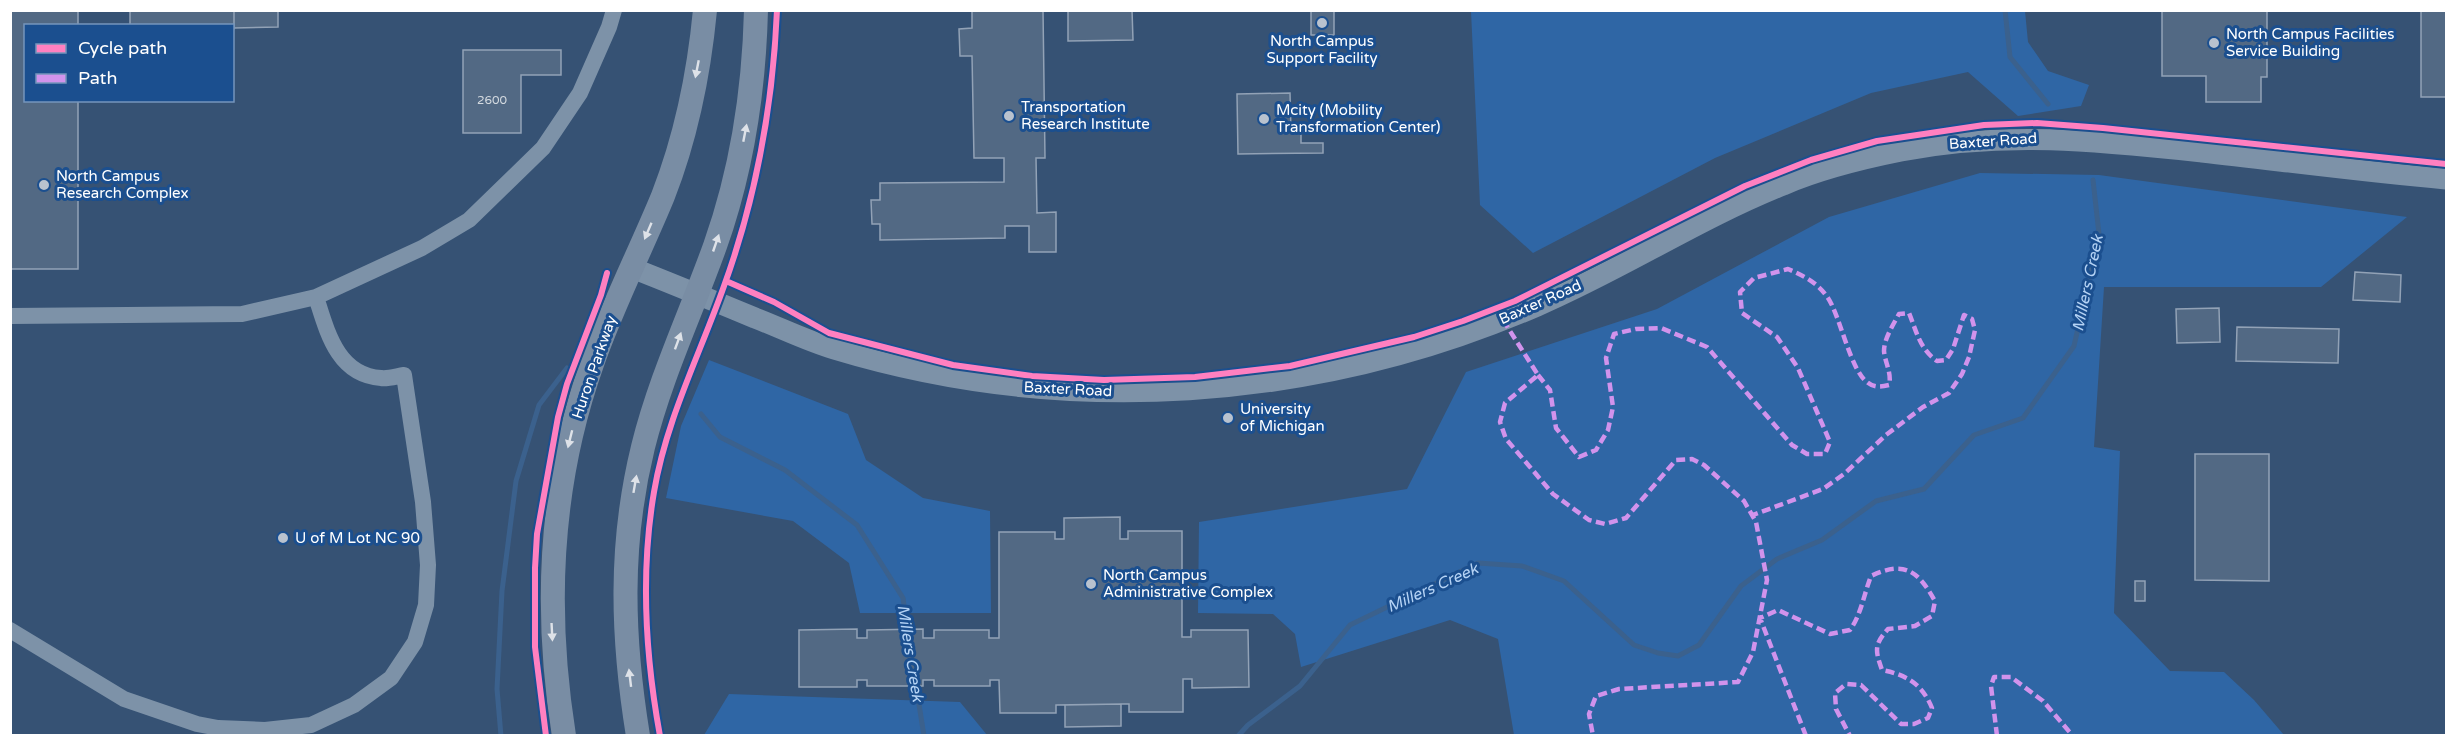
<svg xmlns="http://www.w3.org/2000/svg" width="2457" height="746" font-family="'Varela Round',sans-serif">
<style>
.green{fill:#2f66a5}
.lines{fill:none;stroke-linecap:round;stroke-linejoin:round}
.stream{stroke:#3b618d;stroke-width:5}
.building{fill:#526984;stroke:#92a2b6;stroke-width:1.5}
.minor{stroke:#7d92a8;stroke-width:16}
.tertiary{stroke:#7d92a8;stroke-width:21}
.secondary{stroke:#798da4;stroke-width:24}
.quiet{stroke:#d193ec;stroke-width:4.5;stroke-dasharray:9 4.5;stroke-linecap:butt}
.cycleway-casing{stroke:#1b4f8f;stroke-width:10}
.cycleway{stroke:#ff80c0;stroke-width:6}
.oneway{fill:#dee2e8}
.poi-dot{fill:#b9c2ce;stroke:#1b4f8f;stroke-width:2}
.labels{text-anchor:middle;stroke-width:6;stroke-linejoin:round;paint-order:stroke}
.number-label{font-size:12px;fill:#d4dae0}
.poi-label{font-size:15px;fill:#fff;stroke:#1b4f8f;text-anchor:start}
.street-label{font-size:15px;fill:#fff;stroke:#1b4f8f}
.water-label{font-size:16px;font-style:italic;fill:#b5d3f5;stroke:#1b4f8f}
</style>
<rect width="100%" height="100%" fill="#365274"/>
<path class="green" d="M 1471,11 L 2025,11 L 2028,42 L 2048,71 L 2089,85 L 2081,106 L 2018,116 L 1968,72 L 1871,93 L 1715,158 L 1533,253 L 1480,205 Z
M 1980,173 L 2099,175 L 2407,217 L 2321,287 L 2104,287 L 2094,447 L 2120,451 L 2114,613 L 2170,671 L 2224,672 L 2254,700 L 2284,735 L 1514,735 L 1498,639 L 1450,620 L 1301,667 L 1295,634 L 1273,614 L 1198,613 L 1199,522 L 1407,489 L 1466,372 L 1657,309 L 1829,217 Z
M 709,360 L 848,414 L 866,460 L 923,498 L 990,511 L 991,613 L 860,613 L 849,563 L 793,521 L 666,498 L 681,426 Z
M 729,694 L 960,702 L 987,735 L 704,735 Z"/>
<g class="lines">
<path class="stream" d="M 2005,10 L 2010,57 L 2048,104
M 701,414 L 720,437 L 785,470 L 857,525 L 903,598 L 908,635
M 915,679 L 924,736
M 501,736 L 497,689 L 502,591 L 516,481 L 539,405 L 567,368
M 1238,736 L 1248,725 L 1300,686 L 1350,625 L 1478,563 L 1522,566 L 1564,581 L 1634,645 L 1658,653 L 1678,656 L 1699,645 L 1741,586 L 1777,559 L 1822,540 L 1876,501 L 1924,489 L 1974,435 L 2023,418 L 2074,346 L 2099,234 L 2093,180"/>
</g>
<path class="building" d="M 10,10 L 78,10 L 78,26 L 26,26 L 26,100 L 78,100 L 78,269 L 10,269 Z
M 130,10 L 234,10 L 234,28 L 232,26 L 130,26 Z
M 234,10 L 278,10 L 278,27 L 234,28 Z
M 972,10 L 1043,10 L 1045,158 L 1036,158 L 1037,213 L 1056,212 L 1056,252 L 1029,252 L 1029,226 L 1005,226 L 1005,238 L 880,240 L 880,224 L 872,224 L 871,200 L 880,200 L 880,183 L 1004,182 L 1004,158 L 974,158 L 972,56 L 960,56 L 959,29 L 972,28 Z
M 1068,10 L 1132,10 L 1133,40 L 1068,41 Z
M 1311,10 L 1334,10 L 1334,35 L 1311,35 Z
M 2162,10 L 2267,10 L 2267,77 L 2261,77 L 2261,102 L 2206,102 L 2206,76 L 2162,76 Z
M 2421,10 L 2446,10 L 2446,97 L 2421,97 Z
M 463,50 L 561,50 L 561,75 L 521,75 L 521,133 L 463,133 Z
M 1290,93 L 1291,133 L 1301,133 L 1301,143 L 1323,143 L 1323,153 L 1238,154 L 1237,94 Z
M 2355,272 L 2401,275 L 2400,302 L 2353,300 Z
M 2219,308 L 2220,342 L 2177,343 L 2176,309 Z
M 2237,327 L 2339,329 L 2338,363 L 2236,361 Z
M 2195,454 L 2269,454 L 2269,581 L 2195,580 Z
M 1120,517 L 1120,539 L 1128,539 L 1128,531 L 1182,531 L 1182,637 L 1191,637 L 1191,630 L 1248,630 L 1249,687 L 1192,688 L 1192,679 L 1183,679 L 1183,712 L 1129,712 L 1129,704 L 1121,704 L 1056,705 L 1056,713 L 1000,713 L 999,680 L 990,680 L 990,686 L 934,686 L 934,680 L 923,680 L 923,686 L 867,686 L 867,680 L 857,680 L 857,687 L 799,687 L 799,630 L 857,629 L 857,638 L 867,638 L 867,630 L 923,629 L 923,638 L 934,638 L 934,630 L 989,630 L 989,638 L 999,638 L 999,532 L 1055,532 L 1055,539 L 1064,539 L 1064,518 Z
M 2135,581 L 2145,581 L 2145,601 L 2135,601 Z
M 1121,704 L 1121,726 L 1065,727 L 1065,705 Z"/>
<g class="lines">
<path class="minor" d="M 10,316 L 242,314 L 316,297
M 10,630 L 124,699 L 197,724 L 218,728 L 265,730 L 311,725 L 354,705 L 391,678 L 415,642 L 426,605 L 428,565 L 423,502 L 404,375 C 397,376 388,379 381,378 C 337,375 327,331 316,297 L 422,248 L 469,220 L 543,148 L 580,93 L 609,27 L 614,10"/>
<path class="tertiary" d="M 632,268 C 673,284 714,301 755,318 C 781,328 807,341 834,349 C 1065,419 1316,402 1537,306 C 1621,270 1698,219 1783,185 C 1820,169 1861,159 1901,151 C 2005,131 2098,141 2202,152 C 2283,161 2365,172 2446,179"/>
<path class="secondary" d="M 564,736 C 544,610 549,485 592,364 C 612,306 640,252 663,196 C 686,137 699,73 705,10
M 638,736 C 622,637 619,545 643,447 C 660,378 691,313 715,246 C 742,170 754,91 756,10"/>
<path class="quiet" d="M 1503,320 L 1538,375 L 1505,403 L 1500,422 L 1506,439 L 1553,494 L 1589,520 L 1605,524 L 1626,518 L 1676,460 L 1692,459 L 1704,465 L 1744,501 L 1756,522 L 1767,580 L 1753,652 L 1738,682 L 1619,689 L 1596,696 L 1589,714 L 1593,736
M 1538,375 L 1550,390 L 1556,428 L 1579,457 L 1596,450 L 1608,430 L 1613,407 L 1606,358 L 1614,334 L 1636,329 L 1661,328 L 1707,347 L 1792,445 L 1807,454 L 1825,454 L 1830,442 L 1798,368 L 1777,337 L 1742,313 L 1740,292 L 1754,278 L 1788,269 C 1804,276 1818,283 1828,298 C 1840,316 1851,371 1867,382 C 1874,388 1881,387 1889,385 C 1892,373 1885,363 1884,351 C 1884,339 1893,325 1899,314 L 1909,313 C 1917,333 1920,349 1937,361 L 1946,360 L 1953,349 L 1964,315 L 1972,319 L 1975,330 L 1969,357 L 1962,374 L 1949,393 L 1923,407 L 1886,435 L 1844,474 L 1823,489 L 1753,515
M 1806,736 L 1760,618 L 1778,610 L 1830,634 L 1850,630 C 1861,615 1864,594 1871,576 C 1905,560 1918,571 1935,601 L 1932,616 L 1915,626 L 1888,629 C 1874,645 1875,650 1882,670 C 1907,675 1922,684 1932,708 L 1928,718 L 1914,724 L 1901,724 L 1861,685 L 1846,684 L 1835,693 L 1836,709 L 1850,736
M 1997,736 L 1991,686 L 1994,677 L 2011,677 L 2043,701 L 2073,736"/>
<g class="cycleway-casing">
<path id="cycleway" d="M 726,281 L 774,302 L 829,333 L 953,365 L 1032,376 L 1104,380 L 1195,377 L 1290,366 L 1414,337 L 1463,321 L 1515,301 L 1745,186 L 1811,160 L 1877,141 L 1984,125 L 2037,123 L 2103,128 L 2446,164
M 546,736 L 535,647 L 535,568 L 537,534 L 558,417 L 567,384 L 601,295 L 607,273
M 660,736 C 645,654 640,574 654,492 C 666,420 700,354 724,286 C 756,198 773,104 777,10"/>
</g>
<use href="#cycleway" class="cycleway"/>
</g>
<defs><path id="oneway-solid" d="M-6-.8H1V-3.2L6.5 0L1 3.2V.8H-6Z" transform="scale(1.5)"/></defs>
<g class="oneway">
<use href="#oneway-solid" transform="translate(697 69) rotate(101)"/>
<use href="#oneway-solid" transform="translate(745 133) rotate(-79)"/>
<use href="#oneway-solid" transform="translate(648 231) rotate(113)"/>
<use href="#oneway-solid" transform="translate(716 243) rotate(-71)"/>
<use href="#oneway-solid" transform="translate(678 341) rotate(-70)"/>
<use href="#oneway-solid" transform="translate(570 439) rotate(104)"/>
<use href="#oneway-solid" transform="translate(635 484) rotate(-80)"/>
<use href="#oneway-solid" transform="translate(552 632) rotate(87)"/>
<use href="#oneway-solid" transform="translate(630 678) rotate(-97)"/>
</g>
<g class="poi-dot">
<circle cx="1322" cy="23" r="6"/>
<circle cx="2214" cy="43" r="6"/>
<circle cx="1009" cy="116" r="6"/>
<circle cx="1264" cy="119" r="6"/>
<circle cx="44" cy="185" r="6"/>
<circle cx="1228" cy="418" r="6"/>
<circle cx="283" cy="538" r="6"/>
<circle cx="1091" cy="584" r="6"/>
</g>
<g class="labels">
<g class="number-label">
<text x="492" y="104">2600</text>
</g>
<g class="poi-label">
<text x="2226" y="39">North Campus Facilities<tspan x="2226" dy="17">Service Building</tspan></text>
<text x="1322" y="46" text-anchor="middle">North Campus<tspan x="1322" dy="17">Support Facility</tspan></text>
<text x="1021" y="112">Transportation<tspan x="1021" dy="17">Research Institute</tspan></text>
<text x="1276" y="115">Mcity (Mobility<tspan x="1276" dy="17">Transformation Center)</tspan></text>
<text x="56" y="181">North Campus<tspan x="56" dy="17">Research Complex</tspan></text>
<text x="1240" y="414">University<tspan x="1240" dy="17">of Michigan</tspan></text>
<text x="295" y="543">U of M Lot NC 90</text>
<text x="1103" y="580">North Campus<tspan x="1103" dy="17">Administrative Complex</tspan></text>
</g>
<g class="street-label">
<text transform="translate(1993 141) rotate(-4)" y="5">Baxter Road</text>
<text transform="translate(1540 302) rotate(-24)" y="5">Baxter Road</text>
<text transform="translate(594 367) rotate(-71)" y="5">Huron Parkway</text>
<text transform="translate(1068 389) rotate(3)" y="5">Baxter Road</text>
</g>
<g class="water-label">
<text transform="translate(2087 283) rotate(-78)" y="6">Millers Creek</text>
<text transform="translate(1432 587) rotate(-24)" y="6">Millers Creek</text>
<text transform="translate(911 653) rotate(81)" y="6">Millers Creek</text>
</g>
</g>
<rect width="2457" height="746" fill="none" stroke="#ffffff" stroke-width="24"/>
<rect x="24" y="24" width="210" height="78" fill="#1b4f8f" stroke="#7695bc" stroke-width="1.5"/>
<rect x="36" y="44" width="30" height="9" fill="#ff80c0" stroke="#7695bc" stroke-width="1.5"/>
<text x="78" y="54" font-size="18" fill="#ffffff">Cycle path</text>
<rect x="36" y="74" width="30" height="9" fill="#d193ec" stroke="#7695bc" stroke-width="1.5"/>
<text x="78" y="84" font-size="18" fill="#ffffff">Path</text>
</svg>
